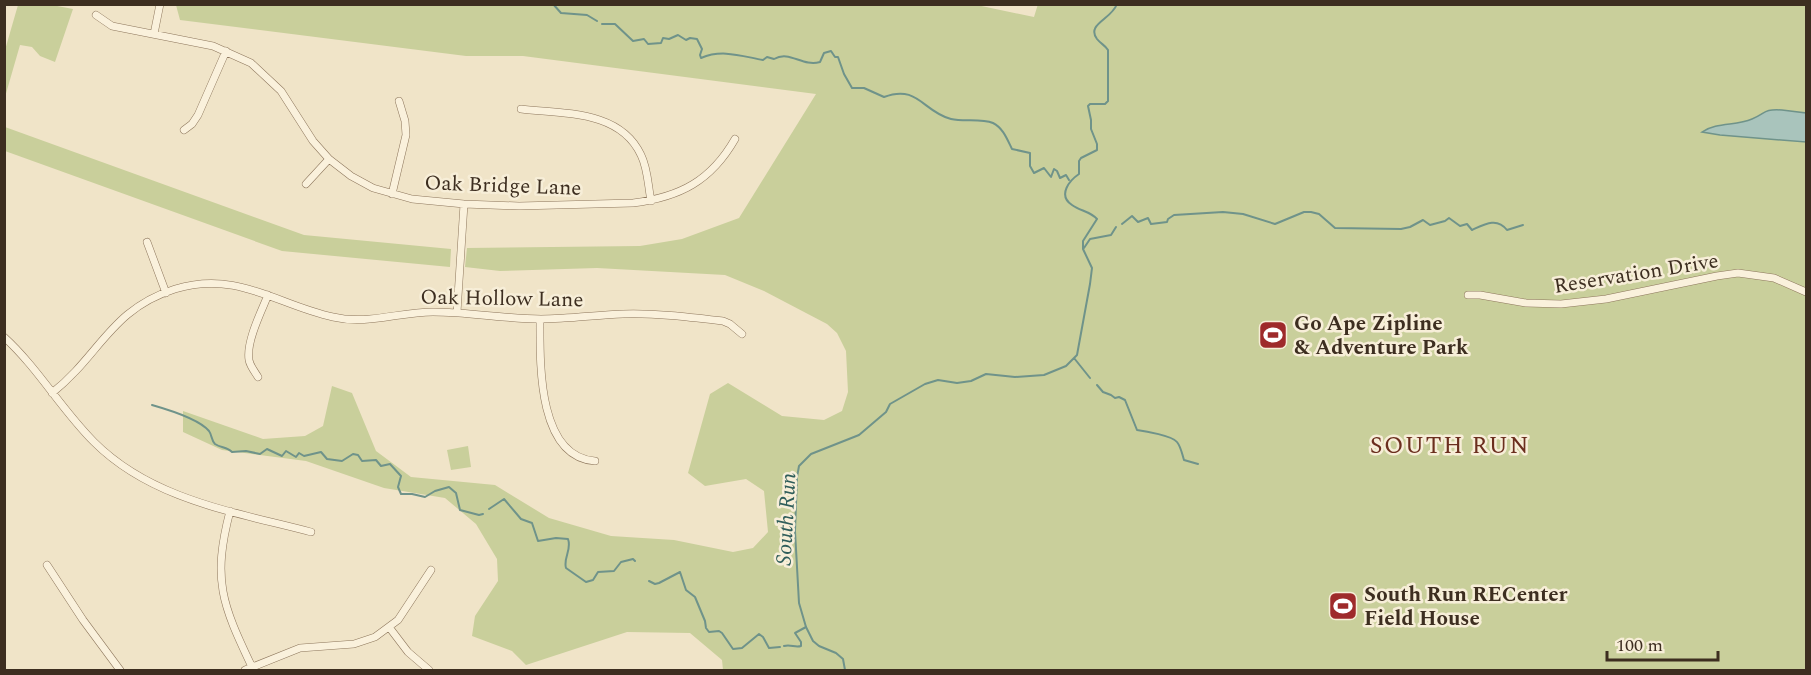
<svg xmlns="http://www.w3.org/2000/svg" width="1811" height="675" font-family="Spectral,serif">
<style>
.green{fill:#c9cf9b}
.water{fill:#a9c4bc;stroke:#6f938a;stroke-width:1.5}
.lines{fill:none;stroke-linecap:round;stroke-linejoin:round}
.stream{stroke:#6f938a;stroke-width:2}
.minor-casing{stroke:#8d765c;stroke-width:8}
.minor{stroke:#faf1dc;stroke-width:7}
.labels{text-anchor:middle;stroke-width:5;stroke-linejoin:round;paint-order:stroke}
.street-label{font-size:21px;fill:#3d2e20;stroke:#f7eed8}
.poi-label{font-size:21px;font-weight:bold;fill:#3d2e20;stroke:#f7eed8;text-anchor:start}
.water-label{font-size:22px;font-style:italic;fill:#2f5d5a;stroke:#f7eed8}
.quarter-label{font-size:24px;letter-spacing:1.5px;fill:#6b2e1e;stroke:#f7eed8}
</style>
<rect width="100%" height="100%" fill="#f0e4c8"/>
<path class="green" d="M 972,4 L 1034,17 L 1038,4 L 1806,5 L 1806,670 L 723,670 L 722,660 L 690,633 L 627,632 L 526,665 L 512,651 L 472,636 L 475,616 L 498,581 L 497,559 L 476,524 L 445,498 L 384,488 L 306,461 L 222,450 L 183,432 L 183,411 L 263,439 L 305,436 L 323,426 L 332,386 L 352,393 L 376,451 L 411,477 L 495,485 L 549,518 L 611,536 L 674,540 L 733,552 L 753,548 L 768,532 L 764,491 L 746,479 L 705,486 L 688,473 L 710,394 L 728,383 L 782,416 L 824,420 L 842,411 L 848,392 L 846,351 L 837,333 L 827,324 L 764,291 L 725,275 L 597,268 L 500,271 L 465,267 L 467,248 L 640,246 L 682,239 L 739,218 L 816,94 L 523,56 L 466,56 L 180,20 L 176,5 Z
M 18,5 L 52,5 L 73,9 L 55,62 L 40,56 L 32,47 L 20,45 L 5,97 L 5,50 Z
M 5,127 L 304,235 L 451,249 L 450,267 L 282,251 L 5,151 Z
M 468,446 L 471,467 L 451,470 L 447,450 Z"/>
<path class="water" d="M 1782,110 L 1806,113 L 1806,142 L 1720,135 L 1702,132 C 1717,122 1736,126 1752,119 C 1767,113 1762,109 1782,110 Z"/>
<g class="lines">
<path class="stream" d="M 553,4 L 561,13 L 587,15 L 597,21
M 602,24 L 615,24 L 633,41 L 644,39 L 648,44 L 661,43 L 663,38 L 669,39 L 678,35 L 686,40 L 690,38 L 697,39 L 702,49 L 700,55 L 701,58 C 722,49 741,56 763,60 L 767,57 L 774,59 C 790,50 802,67 820,62 L 824,53 L 831,51 L 835,57 L 838,57 L 844,74 L 852,88 L 864,88 L 884,97 C 918,84 923,112 951,119 C 964,122 981,118 993,123 C 1003,128 1007,139 1012,149 L 1030,153 L 1030,166 L 1034,173 L 1044,168 L 1051,177 L 1054,169 L 1057,171 L 1060,178 L 1066,175 L 1069,180
M 1122,224 L 1132,216 L 1138,222 L 1148,218 L 1151,224 L 1167,222 L 1168,219 L 1174,215 L 1223,212 L 1243,214 L 1275,224 L 1304,212 L 1311,212 L 1319,214 L 1335,228 L 1401,229 L 1410,227 L 1423,220 L 1430,225 L 1445,221 L 1449,218 L 1460,226 L 1467,224 L 1472,230 C 1485,224 1497,217 1507,230 L 1523,225
M 1084,248 L 1090,239 L 1111,235 L 1116,227
M 1074,358 L 1090,378
M 1097,385 L 1103,392 L 1111,395 L 1115,398 L 1119,397 L 1125,400 L 1137,430 C 1145,431 1173,436 1177,442 C 1181,447 1182,454 1184,460 L 1198,464
M 152,405 C 166,409 199,419 209,431 C 212,435 211,440 215,444 C 221,448 227,447 232,452 L 246,451 L 260,454 L 267,449 L 282,456 L 286,451 L 296,457 L 299,453 L 304,456 L 321,452 L 327,459 L 342,461 L 353,454 L 358,455 L 362,461 L 376,460 L 381,466 L 390,464 L 401,476 L 398,487 L 401,494 L 412,494 L 425,497 L 435,491 L 449,487 L 456,493 L 460,510 L 479,515 L 483,514
M 489,509 L 504,499 L 521,519 L 532,523 L 538,541 L 556,538 L 568,539 C 572,550 563,558 566,568 L 586,582 L 593,580 L 598,572 L 614,571 L 621,562 L 633,559 L 635,561
M 649,581 L 655,584 L 659,583 L 680,572 L 686,590 L 695,597 L 705,621 L 706,628 L 709,632 L 719,631 L 722,633 L 733,649 L 742,648 L 759,634 L 763,637 L 769,648 L 780,647
M 784,646 C 791,644 795,648 801,646 L 801,642 L 795,633 L 806,627
M 845,670 L 843,659 L 836,653 L 819,646 L 813,641 L 806,627 L 799,603 L 795,531 L 797,477 L 799,466 L 811,454 L 859,435 L 886,412 L 890,404 L 925,384 L 938,380 L 957,383 L 971,381 L 986,374 L 1015,377 L 1044,375 L 1066,366 L 1077,355 L 1090,284 L 1092,268 L 1083,249 L 1083,241 L 1097,219 C 1090,211 1080,211 1072,205 C 1057,195 1070,180 1079,174 L 1079,161 L 1081,158 L 1097,150 L 1097,144 L 1091,129 L 1091,120 L 1088,106 L 1090,104 L 1105,104 L 1108,101 L 1108,50 C 1105,45 1101,44 1097,39 C 1086,24 1111,20 1117,4"/>
<g class="minor-casing">
<path id="minor" d="M 96,15 L 112,26 L 213,46 L 251,63 L 281,91 L 313,141 L 329,159 L 351,176 L 373,188 L 412,199 L 464,204 L 519,206 L 633,203 C 680,197 711,181 735,139
M 154,34 L 160,4
M 521,109 C 564,114 620,110 641,155 C 648,169 648,186 651,201
M 184,130 L 192,124 L 198,115 L 226,51
M 306,184 L 329,159
M 392,194 L 406,135 L 405,121 L 399,101
M 147,242 L 166,293
M 1468,295 L 1480,295 L 1526,303 L 1561,304 L 1606,299 L 1717,276 L 1738,273 L 1774,278 L 1806,292
M 457,312 L 464,204
M 540,319 C 540,361 537,457 595,461
M 4,337 C 38,368 61,409 94,442 C 152,500 235,512 311,532
M 258,377 C 255,372 250,366 249,360 C 246,342 261,312 268,295
M 52,393 C 100,355 111,309 175,289 C 238,270 277,305 333,317 C 367,325 399,312 433,312 C 469,312 505,319 541,319 C 569,319 596,315 623,314 C 657,313 689,317 723,321 L 730,324 L 742,334
M 230,511 C 212,580 222,604 252,667
M 47,565 L 83,620 L 120,670
M 389,627 L 408,652 L 429,670
M 245,670 L 300,648 L 354,644 L 375,637 L 398,620 L 431,570"/>
</g>
<use href="#minor" class="minor"/>
</g>
<defs>
<g id="stadium-square" transform="scale(1.5)"><rect x="-9" y="-9" width="18" height="18" rx="4" fill="#9e2a2b" stroke="#f7eed8"/><path d="M0-5a6.5 5 0 1 0 0 10a6.5 5 0 1 0 0-10ZM-3.5-1.8h7v3.6h-7Z" fill="#fff"/></g>
</defs>
<g fill-rule="evenodd">
<use href="#stadium-square" x="1273" y="335"/>
<use href="#stadium-square" x="1343" y="606"/>
</g>
<g class="labels">
<g class="street-label">
<text transform="translate(503 185) rotate(2)" y="7">Oak Bridge Lane</text>
<text transform="translate(1636 273) rotate(-9)" y="7">Reservation Drive</text>
<text transform="translate(502 298) rotate(1)" y="7">Oak Hollow Lane</text>
</g>
<g class="poi-label">
<text x="1294" y="330">Go Ape Zipline<tspan x="1294" dy="24">&amp; Adventure Park</tspan></text>
<text x="1364" y="601">South Run RECenter<tspan x="1364" dy="24">Field House</tspan></text>
</g>
<g class="water-label">
<text transform="translate(785 519) rotate(-87)" y="8">South Run</text>
</g>
<g class="quarter-label">
<text x="1450" y="453">SOUTH RUN</text>
</g>
</g>
<rect width="1811" height="675" fill="none" stroke="#3d2e20" stroke-width="12"/>
<path d="M1607 651v9h111v-9" fill="none" stroke="#3d2e20" stroke-width="3"/>
<text x="1616" y="651" font-size="18" fill="#3d2e20" stroke="#f7eed8" stroke-width="4.5" paint-order="stroke">100 m</text>
</svg>
